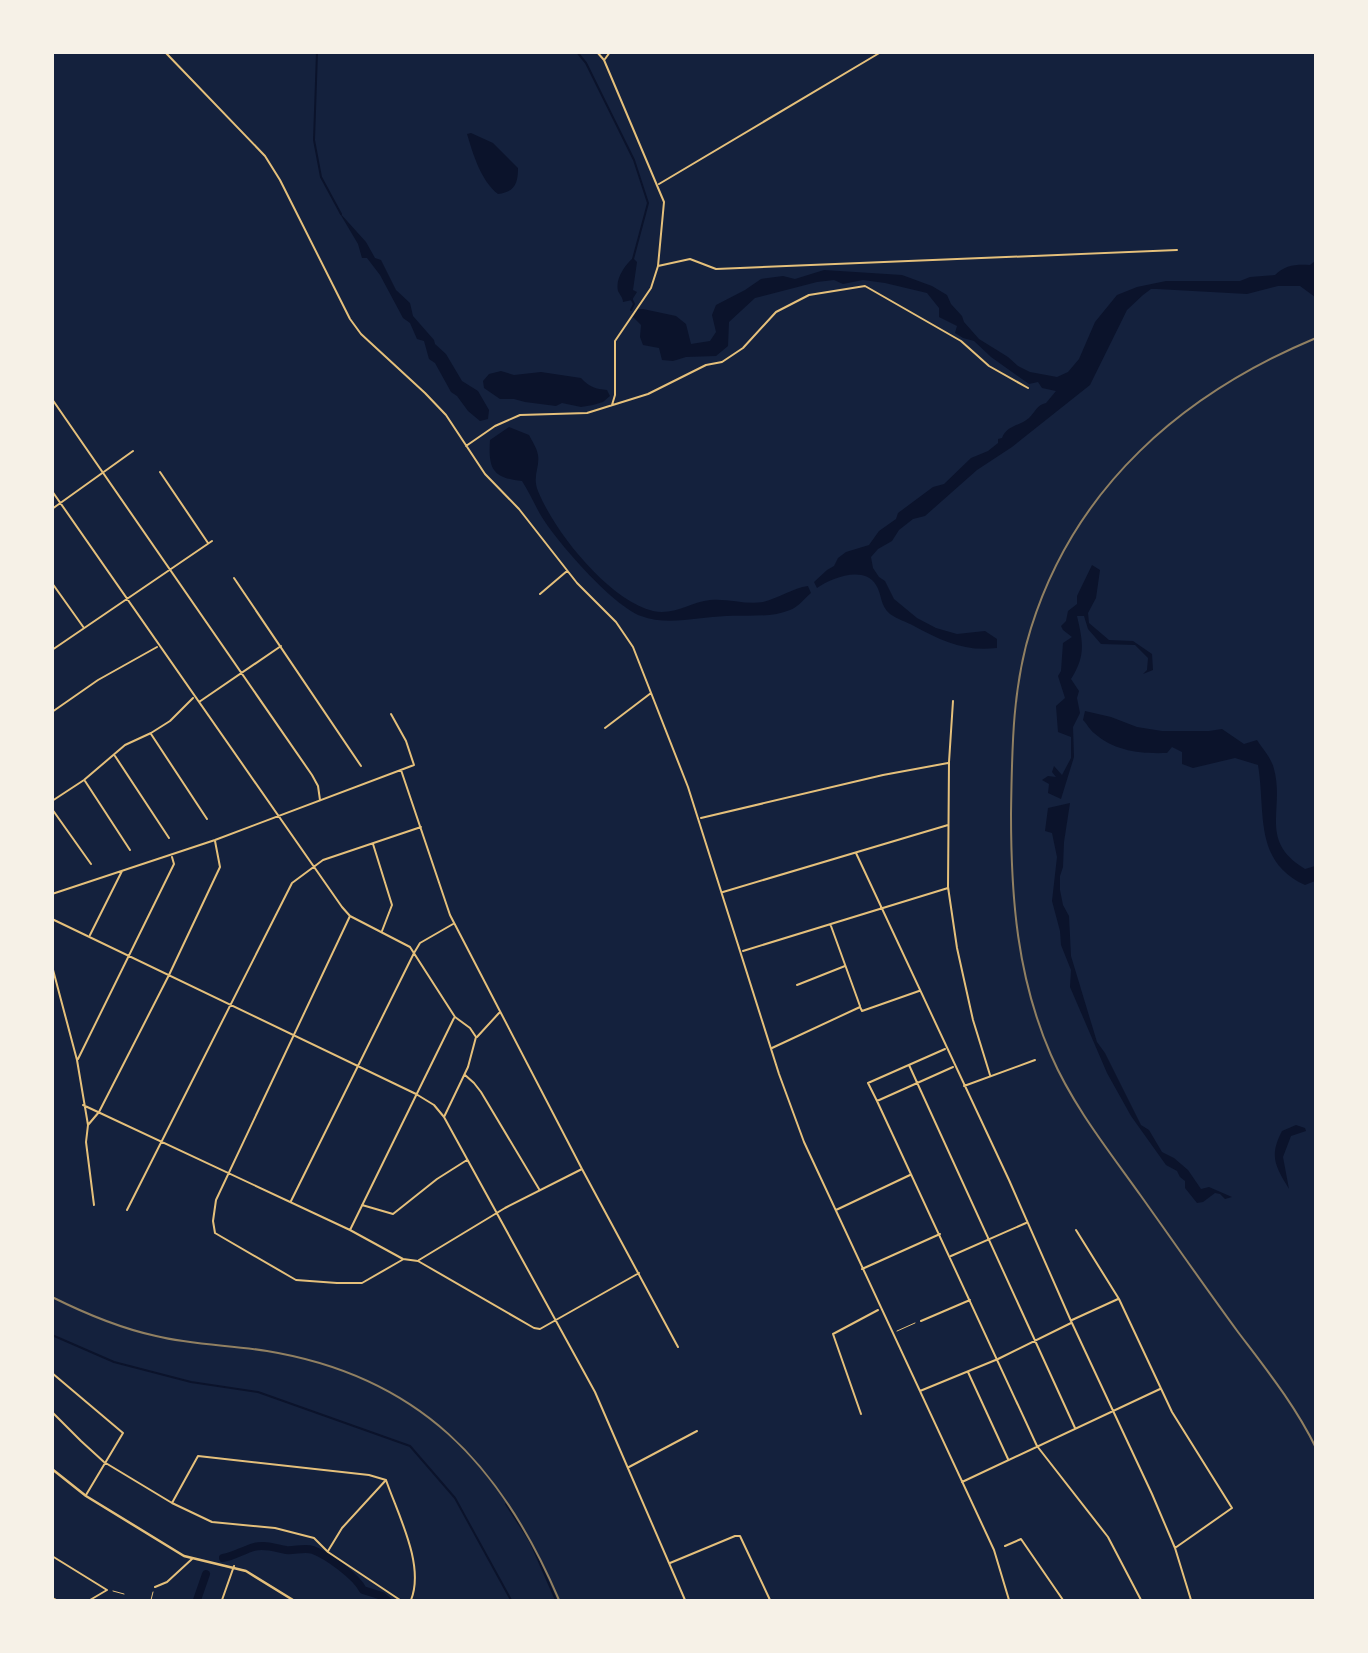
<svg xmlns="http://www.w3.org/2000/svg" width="1368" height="1653" font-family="Arial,sans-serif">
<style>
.water{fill:#0b132b}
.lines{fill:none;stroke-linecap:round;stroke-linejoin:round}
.stream{stroke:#0b132b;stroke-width:2}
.river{stroke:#0b132b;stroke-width:8}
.path{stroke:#e5c07b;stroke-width:1}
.minor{stroke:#e5c07b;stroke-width:2}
.tertiary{stroke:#e5c07b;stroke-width:2.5}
.rail{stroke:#918062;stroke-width:2}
</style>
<rect width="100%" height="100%" fill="#14213d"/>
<path class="water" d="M 471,133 L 493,143 L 518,168 C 518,183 515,192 498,194 C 481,181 473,154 467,134 Z
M 339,212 L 366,242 L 375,258 L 381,260 L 396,290 L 410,303 L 413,316 L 434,340 L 435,344 L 446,354 L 462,381 L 478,391 L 489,410 L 488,419 L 480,421 L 468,411 L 457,396 L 451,392 L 435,363 L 429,359 L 424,341 L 417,339 L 410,323 L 403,318 L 380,275 L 367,258 L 362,258 L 358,244 Z
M 633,258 L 637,262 L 633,290 L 637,292 L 632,300 L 623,302 C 623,298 620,295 618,291 C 615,279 625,265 633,258 Z
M 1315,261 L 1315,297 L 1300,286 L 1278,286 L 1247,294 L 1157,289 L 1151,289 L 1143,295 L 1127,310 L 1090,385 L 1012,447 L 977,470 L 925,516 L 913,519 L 899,530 L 892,541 L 878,549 L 871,557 L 873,568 L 879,577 L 885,581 L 894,599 L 917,618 L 936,628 L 957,634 L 985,631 L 997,639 L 997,648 C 965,652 942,641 914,626 C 907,622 897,619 890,614 C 880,606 882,594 876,585 C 864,565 831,578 817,588 L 814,582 L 827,570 L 834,566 L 838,558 L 846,552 L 869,545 L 879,531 L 896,519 L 898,513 L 933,487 L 944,484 L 971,458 L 988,451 L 998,443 L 998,439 L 1002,438 C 1007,425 1020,426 1029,418 C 1035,412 1037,405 1046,403 L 1056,391 L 1042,388 L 1038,382 L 1029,384 L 991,357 L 974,341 L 963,338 L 955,333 L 957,326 L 939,317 L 939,308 L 927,293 L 885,283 L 863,280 L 843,284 L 834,280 L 817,282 L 755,298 L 729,322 L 728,346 L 716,356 L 686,357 L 673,361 L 662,360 L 659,348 L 643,345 L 640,337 L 641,325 L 633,317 L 638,309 L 643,309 L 676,316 L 686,324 L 691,344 L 710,341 L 716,332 L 712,315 L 716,305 L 745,290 L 761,279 L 783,276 L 795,279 L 824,270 L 902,275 L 932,286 L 947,295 L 951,304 L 962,316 L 964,322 L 979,339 L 1008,357 L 1018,366 L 1030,372 L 1057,377 L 1068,372 L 1079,359 L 1095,322 L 1117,295 L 1137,287 L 1166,281 L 1240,281 L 1250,277 L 1275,275 C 1285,265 1296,264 1310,265 Z
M 501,371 L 514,375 L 541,372 L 581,378 C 589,387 596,389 607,390 L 610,396 L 603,402 L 593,405 L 581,407 L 562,403 L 556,406 L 525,402 L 514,399 L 500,399 L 484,388 L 483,381 L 489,374 Z
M 509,427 L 529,435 C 532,441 537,448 538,455 C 540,468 532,476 538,491 C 555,533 609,600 653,611 C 673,616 691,602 710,600 C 728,598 746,605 763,602 C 779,598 793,588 808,586 L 811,593 C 804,599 798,607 790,610 C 771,618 747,615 726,616 C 699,617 667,626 641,616 C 613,606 555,540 540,514 C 534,503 529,492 522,481 C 493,478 488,469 490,440 Z
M 1092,565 L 1100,570 L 1096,598 L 1088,613 L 1089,623 L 1109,640 L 1133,641 L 1152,654 L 1153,670 L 1143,674 L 1147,670 L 1148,658 L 1135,645 L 1101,644 L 1088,629 L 1084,616 L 1077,616 C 1083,642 1086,655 1071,679 L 1079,691 L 1077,698 L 1080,713 L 1073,727 L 1074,757 L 1061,799 L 1048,793 L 1049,784 L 1042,780 L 1048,776 L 1056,777 L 1052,772 L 1054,766 L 1062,775 L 1071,758 L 1071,737 L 1058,732 L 1056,706 L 1065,698 L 1058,676 L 1061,671 L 1063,643 L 1072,637 L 1063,630 L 1061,626 L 1066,621 L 1068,611 L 1077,604 L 1077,596 Z
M 1085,711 L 1111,717 L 1137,727 L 1162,731 L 1209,731 L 1222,729 L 1244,744 L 1257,740 C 1262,748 1272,759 1274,769 C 1285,810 1258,841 1305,869 L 1315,866 L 1315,881 L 1305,885 C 1253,861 1266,813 1258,765 L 1235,758 L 1193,768 L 1182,764 L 1182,752 L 1172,747 L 1167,753 C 1140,754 1114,751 1094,733 C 1090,730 1087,724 1083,720 Z
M 1070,803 L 1064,842 L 1063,867 L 1060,876 L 1060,890 L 1063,905 L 1069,916 L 1071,956 L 1097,1042 L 1105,1053 L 1141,1125 L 1149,1130 L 1162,1152 L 1174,1158 L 1188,1170 L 1201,1189 L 1209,1187 L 1232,1197 L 1225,1199 L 1220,1194 L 1215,1193 L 1203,1202 L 1197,1203 L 1185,1188 L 1185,1181 L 1180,1177 L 1177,1171 L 1166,1165 L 1131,1116 L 1107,1073 L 1070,987 L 1071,970 L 1061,945 L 1060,931 L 1052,901 L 1057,857 L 1052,833 L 1045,831 L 1048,808 Z
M 1296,1125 L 1305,1128 L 1306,1131 L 1291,1136 L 1283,1157 L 1289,1189 C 1275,1166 1269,1156 1282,1131 Z"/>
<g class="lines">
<path class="stream" d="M 317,52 L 314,140 L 321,177 L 341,214
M 577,52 L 586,63 L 634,160 L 648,203 L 633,259
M 631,298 L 634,304 L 631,310
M 52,1335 L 114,1362 L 191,1382 L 258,1392 L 410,1446 L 455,1498 L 511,1600
M 506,1504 L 530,1541 L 556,1600"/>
<path class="river" d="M 223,1558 C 235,1556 243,1550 254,1547 C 265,1544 275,1548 286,1550 C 294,1551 305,1547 313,1550 C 327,1555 356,1576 363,1590 L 382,1596 L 387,1600
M 197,1600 L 206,1574"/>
<path class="path" d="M 897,1331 L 915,1323
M 113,1591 L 124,1594
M 151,1600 L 153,1592"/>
<path class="minor" d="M 165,52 L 265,156 L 280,180 L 350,319 L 361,334 L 425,393 L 446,415 L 485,474 L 519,509 L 577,583 L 616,622 L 633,647 L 688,787 L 779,1074 L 804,1142 L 994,1550 L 1009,1600
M 597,52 L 604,60 L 664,202 L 658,266 L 651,288 L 615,341 L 615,395 L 612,405
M 605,59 L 610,52
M 659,184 L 881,52
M 658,266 L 690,259 L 716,269 L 1177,250
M 52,399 L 312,775 L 318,786 L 320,800
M 466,446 L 495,426 L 520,415 L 587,413 L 648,394 L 706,365 L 722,362 L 743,348 L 776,312 L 809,295 L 865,286 L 961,341 L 989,366 L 1028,388
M 160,472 L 208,543
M 52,491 L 342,907 L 350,916 L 410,947 L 455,1017 L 470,1028 L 476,1037 L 468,1067 L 444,1117
M 52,509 L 133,451
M 234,578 L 361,766
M 52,583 L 84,628
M 540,594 L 567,571
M 52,650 L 212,541
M 953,701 L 949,762 L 948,887 L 957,948 L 973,1020 L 990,1075
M 199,702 L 281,646
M 52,712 L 98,680 L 157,647
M 605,728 L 651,693
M 151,734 L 207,819
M 115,756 L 169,838
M 401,770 L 450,915 L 582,1169 L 678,1347
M 85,781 L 130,850
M 52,801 L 84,780 L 125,745 L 151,733 L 170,721 L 193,698
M 52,809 L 91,864
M 701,818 L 883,775 L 948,763
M 373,844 L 392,905 L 382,931
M 856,853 L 1009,1180 L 1071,1321 L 1152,1494 L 1175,1548 L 1191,1600
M 723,892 L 948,825
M 52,894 L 215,840 L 414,765 L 406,741 L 391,714
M 350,916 L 216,1200 L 213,1221 L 215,1233 L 296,1280 L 337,1283 L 362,1283 L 402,1260
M 52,919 L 416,1094 L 434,1105 L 444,1117 L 595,1392 L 685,1600
M 831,926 L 860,1006
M 90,935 L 122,871
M 743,951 L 948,888
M 52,966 L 77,1060 L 88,1125 L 86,1142 L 94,1205
M 797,985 L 845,966
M 477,1037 L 499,1013
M 772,1048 L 860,1007 L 862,1011 L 919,991
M 945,1049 L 868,1083 L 877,1101 L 953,1067
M 78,1059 L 174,864 L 172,857
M 909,1065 L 1075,1428
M 465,1075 L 474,1083 L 481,1092 L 539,1189
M 964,1086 L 1035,1060
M 877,1101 L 1037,1446 L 1108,1537 L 1141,1600
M 83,1105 L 350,1230 L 403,1259 L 418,1261 L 534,1328 L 540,1329 L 639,1273
M 88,1125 L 99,1112 L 169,975 L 220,867 L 215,841
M 291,1201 L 414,953 L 420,943 L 453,924
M 362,1205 L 393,1214 L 437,1179 L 467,1160
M 127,1210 L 292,883 L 323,860 L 421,827
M 836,1210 L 910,1175
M 350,1230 L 454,1018
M 1076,1230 L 1119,1299 L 1172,1412 L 1232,1508 L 1175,1548
M 951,1256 L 1026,1223
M 419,1260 L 505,1208 L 582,1169
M 862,1269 L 940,1234
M 1072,1320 L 1118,1299
M 921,1321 L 970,1300
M 968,1372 L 1008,1459
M 52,1373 L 123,1433 L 86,1495
M 920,1391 L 998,1359 L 1071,1323
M 52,1412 L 81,1441 L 104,1462 L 172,1503 L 212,1522 L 275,1528 L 314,1538 L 328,1552 L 400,1600
M 861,1414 L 833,1334 L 878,1310
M 629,1467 L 697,1431
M 962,1482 L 1160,1389
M 172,1503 L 198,1456 L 369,1475 L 386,1480 C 398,1515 425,1565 411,1600
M 1005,1546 L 1021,1539 L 1063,1600
M 328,1551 L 342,1528 L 386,1480
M 52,1556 L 107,1590 L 90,1600
M 670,1563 L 735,1536 L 740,1536 L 770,1600
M 155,1587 L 167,1582 L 192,1559
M 52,1598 L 56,1600
M 222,1600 L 234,1566"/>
<path class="tertiary" d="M 52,1469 L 86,1496 L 184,1556 L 246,1571 L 293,1600"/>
<path class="rail" d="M 1316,338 C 1182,394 1075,487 1031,628 C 1012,688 1012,751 1011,814 C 1011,898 1017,977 1051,1055 C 1073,1106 1109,1151 1141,1196 C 1173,1241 1205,1287 1238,1332 C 1266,1369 1295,1405 1316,1448
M 52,1297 C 86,1314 119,1328 156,1336 C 192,1345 231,1345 267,1351 C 419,1376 501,1464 559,1600"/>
</g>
<rect width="1368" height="1653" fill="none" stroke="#f6f1e7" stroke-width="108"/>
</svg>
